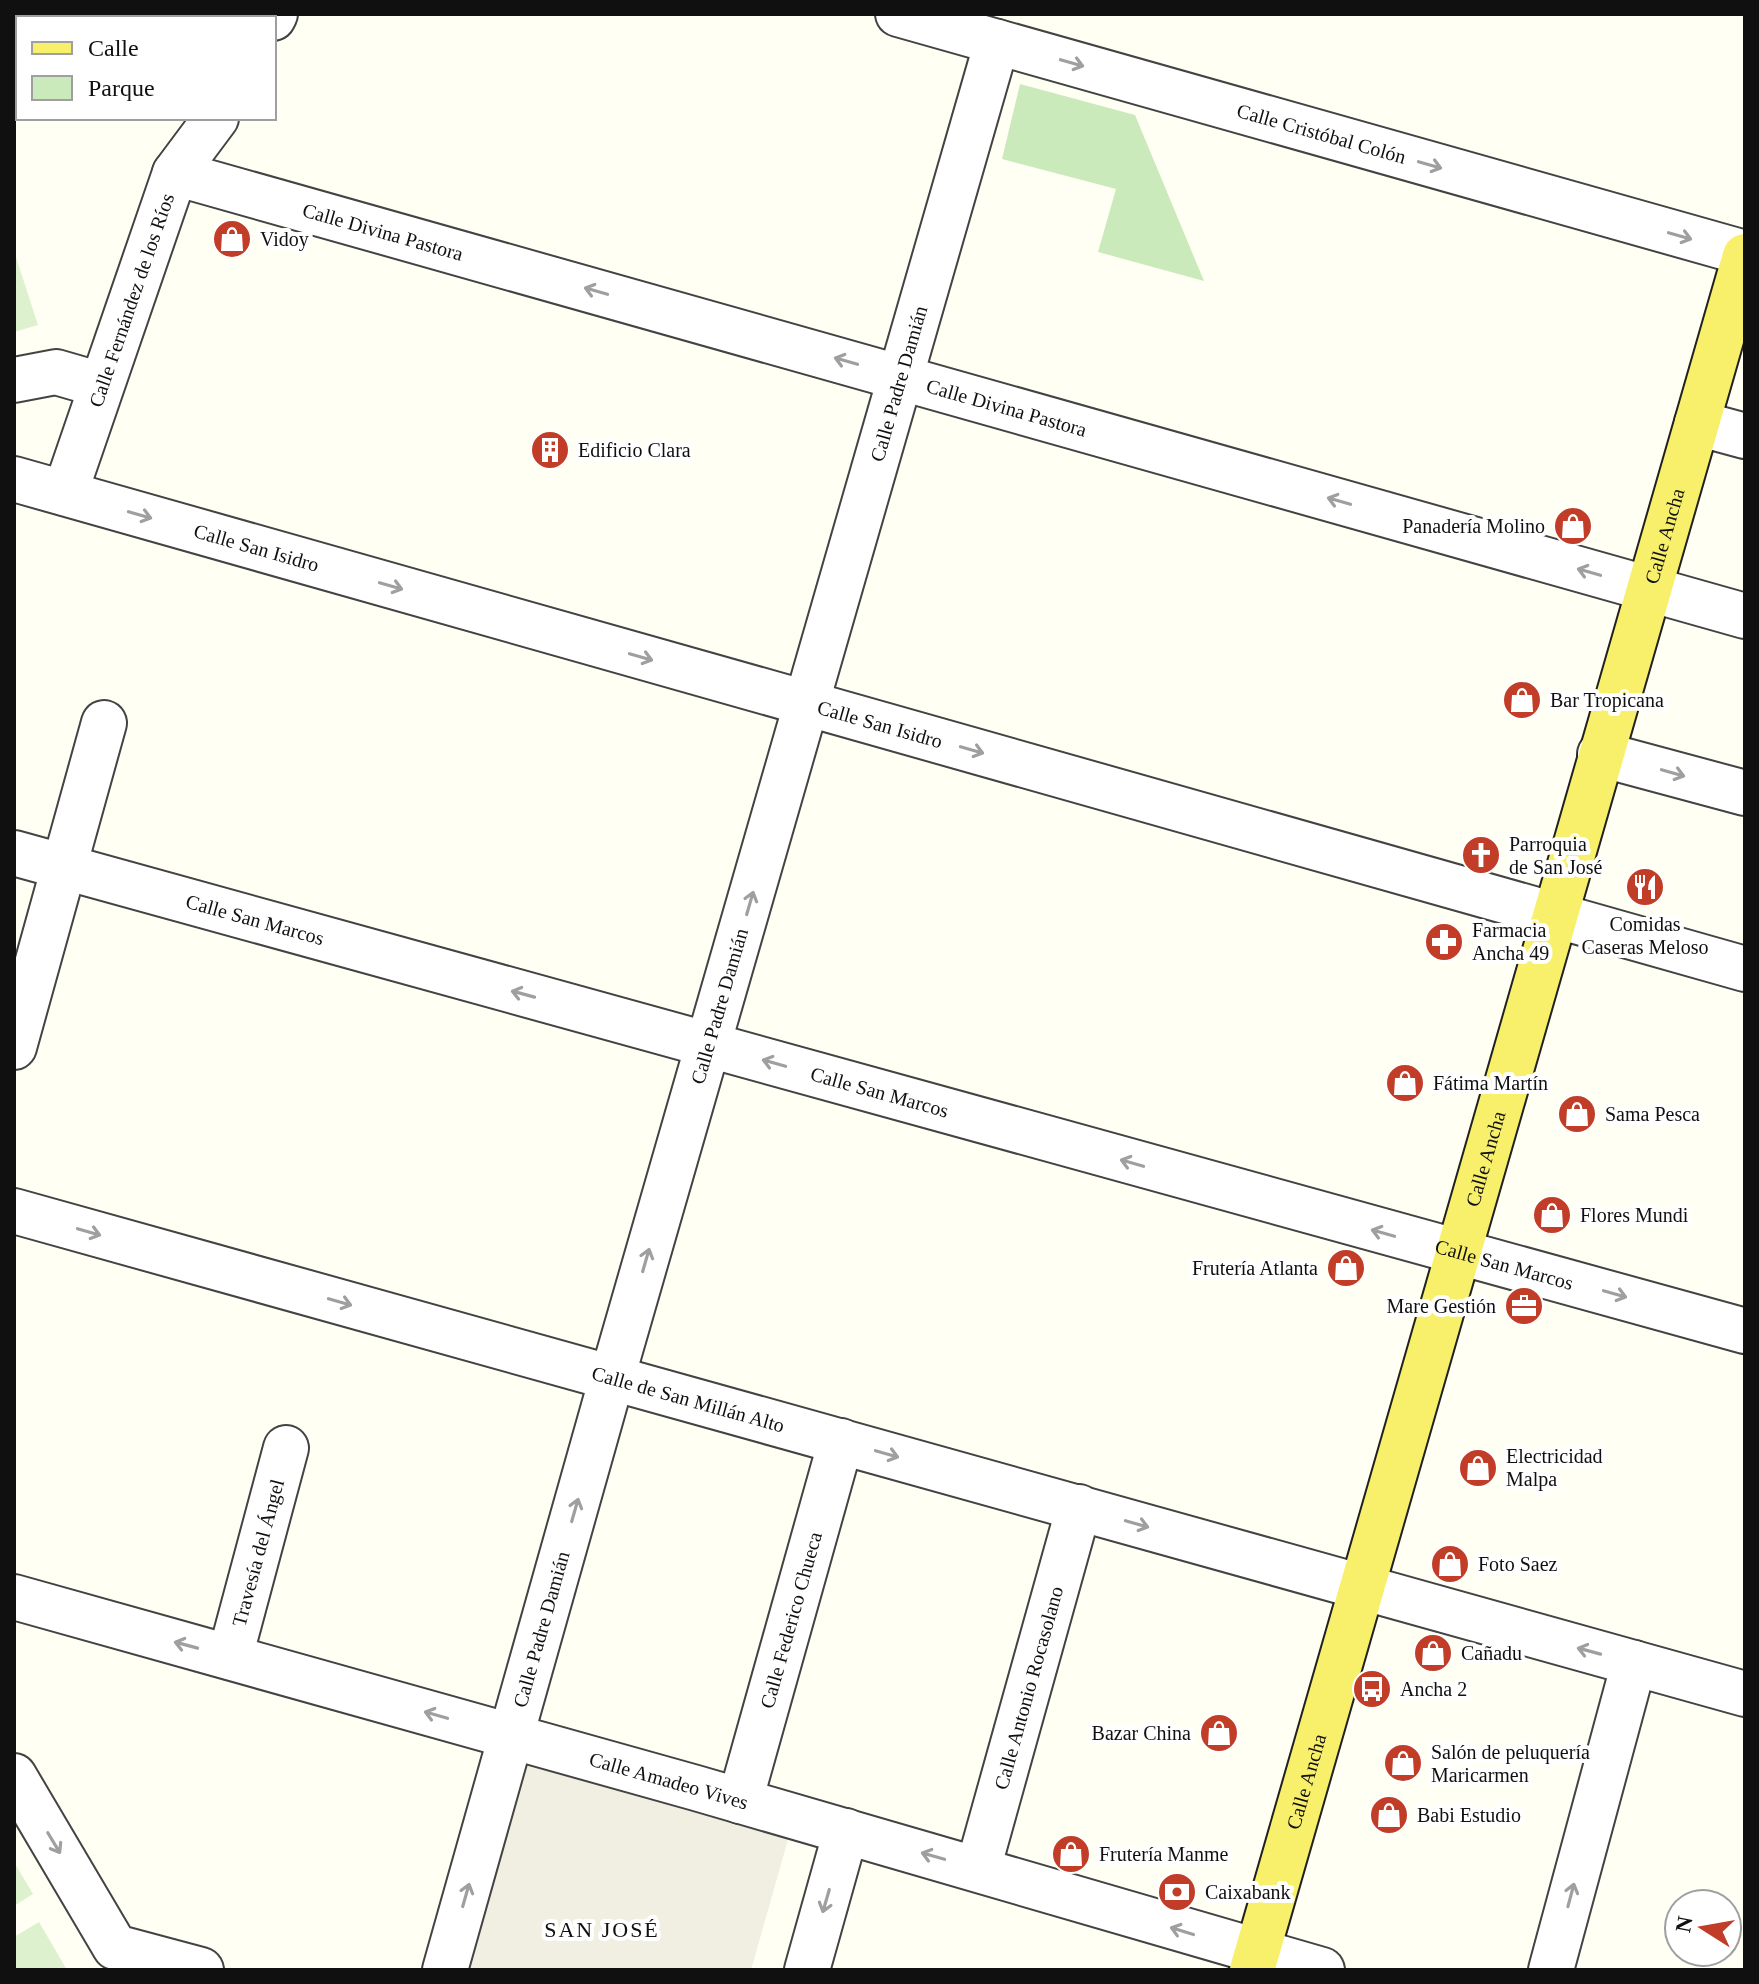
<svg xmlns="http://www.w3.org/2000/svg" width="1759" height="1984" font-family="Georgia,serif">
<style>
.green{fill:#cbeabc}
.pitch{fill:#def1ce}
.plaza{fill:#f0efe1}
.lines{fill:none;stroke-linecap:round;stroke-linejoin:round}
.minor-casing{stroke:#434343;stroke-width:48}
.major-casing{stroke:#212121;stroke-width:48}
.minor{stroke:#fff;stroke-width:44}
.major{stroke:#f8f06a;stroke-width:44}
.oneway{stroke:#9f9f9f}
.labels{text-anchor:middle;stroke-width:8;stroke-linejoin:round;paint-order:stroke}
.street-label{font-size:20px;fill:#101010;stroke:#fff}
.poi-label{font-size:20px;fill:#101010;stroke:#fff;text-anchor:start}
.neighbourhood-label{font-size:22px;letter-spacing:2px;fill:#101010;stroke:#fff}
</style>
<rect width="100%" height="100%" fill="#fffff3"/>
<path class="green" d="M 1020,84 L 1135,115 L 1204,281 L 1098,252 L 1116,189 L 1002,159 Z"/>
<path class="pitch" d="M 14,251 L 38,325 L 14,332 Z
M 14,1862 L 33,1894 L 14,1906 Z
M 39,1922 L 67,1970 L 14,1970 L 14,1937 Z"/>
<path class="plaza" d="M 515,1742 L 793,1822 L 751,1970 L 452,1970 Z"/>
<g class="lines">
<g class="minor-casing">
<g id="minor">
<path id="s1" d="M 898,14 L 1745,253"/>
<path d="M 273,18 L 275,14"/>
<path id="s2" d="M 175,173 L 1745,616"/>
<path d="M 14,380 L 56,372 L 101,385"/>
<path d="M 1697,423 L 1745,436"/>
<path id="s3" d="M 14,479 L 1745,969"/>
<path id="s4" d="M 65,493 L 175,173 L 216,118"/>
<path d="M 1600,754 L 1745,793"/>
<path id="s5" d="M 14,853 L 1745,1331"/>
<path d="M 14,1047 L 104,723"/>
<path id="s6" d="M 14,1211 L 1745,1694"/>
<path id="s7" d="M 14,1597 L 696,1788 L 1322,1970"/>
<path id="s8" d="M 230,1657 L 286,1448"/>
<path d="M 14,1776 L 115,1947 L 201,1970"/>
<path id="s9" d="M 740,1801 L 841,1441"/>
<path id="s10" d="M 978,1869 L 1079,1507"/>
<path id="s11" d="M 445,1970 L 612,1378 L 997,42"/>
<path d="M 807,1970 L 846,1831"/>
<path d="M 1551,1970 L 1634,1663"/>
</g>
</g>
<g class="major-casing">
<g id="major">
<path id="s12" d="M 1252,1970 L 1745,256"/>
</g>
</g>
<use href="#minor" class="minor"/>
<use href="#major" class="major"/>
</g>
<defs><path id="oneway-shaft" d="M-6 0H5M1.5-3L5.5 0L1.5 3" fill="none" stroke-width="1.6" stroke-linecap="round" stroke-linejoin="round" transform="scale(2)"/></defs>
<g class="oneway">
<use href="#oneway-shaft" transform="translate(1072 63) rotate(16)"/>
<use href="#oneway-shaft" transform="translate(1430 165) rotate(16)"/>
<use href="#oneway-shaft" transform="translate(1680 236) rotate(16)"/>
<use href="#oneway-shaft" transform="translate(596 291) rotate(-164)"/>
<use href="#oneway-shaft" transform="translate(846 361) rotate(-164)"/>
<use href="#oneway-shaft" transform="translate(1339 501) rotate(-164)"/>
<use href="#oneway-shaft" transform="translate(140 515) rotate(16)"/>
<use href="#oneway-shaft" transform="translate(1589 572) rotate(-164)"/>
<use href="#oneway-shaft" transform="translate(391 586) rotate(16)"/>
<use href="#oneway-shaft" transform="translate(641 657) rotate(16)"/>
<use href="#oneway-shaft" transform="translate(972 750) rotate(16)"/>
<use href="#oneway-shaft" transform="translate(1673 773) rotate(16)"/>
<use href="#oneway-shaft" transform="translate(750 903) rotate(-74)"/>
<use href="#oneway-shaft" transform="translate(523 994) rotate(-165)"/>
<use href="#oneway-shaft" transform="translate(774 1063) rotate(-164)"/>
<use href="#oneway-shaft" transform="translate(1132 1163) rotate(-164)"/>
<use href="#oneway-shaft" transform="translate(89 1232) rotate(16)"/>
<use href="#oneway-shaft" transform="translate(1383 1233) rotate(-164)"/>
<use href="#oneway-shaft" transform="translate(646 1260) rotate(-74)"/>
<use href="#oneway-shaft" transform="translate(1615 1294) rotate(16)"/>
<use href="#oneway-shaft" transform="translate(340 1302) rotate(16)"/>
<use href="#oneway-shaft" transform="translate(887 1454) rotate(16)"/>
<use href="#oneway-shaft" transform="translate(575 1510) rotate(-74)"/>
<use href="#oneway-shaft" transform="translate(1137 1524) rotate(16)"/>
<use href="#oneway-shaft" transform="translate(186 1645) rotate(-165)"/>
<use href="#oneway-shaft" transform="translate(1589 1651) rotate(-165)"/>
<use href="#oneway-shaft" transform="translate(436 1715) rotate(-164)"/>
<use href="#oneway-shaft" transform="translate(54 1843) rotate(59)"/>
<use href="#oneway-shaft" transform="translate(933 1856) rotate(-164)"/>
<use href="#oneway-shaft" transform="translate(466 1895) rotate(-74)"/>
<use href="#oneway-shaft" transform="translate(1571 1895) rotate(-75)"/>
<use href="#oneway-shaft" transform="translate(826 1901) rotate(106)"/>
<use href="#oneway-shaft" transform="translate(1182 1931) rotate(-163)"/>
</g>
<defs>
<g id="shop-disc" transform="scale(2)"><circle r="9.5" fill="#c13d27" stroke="#fff"/><path d="M-5-2.5h2.3a2.7 3.5 0 0 1 5.4 0H5L5.5 6h-11ZM-1.5-2.5h3a1.5 2.3 0 0 0-3 0Z" fill="#fff"/></g>
<g id="building-disc" transform="scale(2)"><circle r="9.5" fill="#c13d27" stroke="#fff"/><path d="M-4-6H4V6H1V3H-1V6H-4ZM-2.5-4.3h1.7v1.8h-1.7ZM.8-4.3h1.7v1.8H.8ZM-2.5-1h1.7V.8h-1.7ZM.8-1h1.7V.8H.8Z" fill="#fff"/></g>
<g id="church-disc" transform="scale(2)"><circle r="9.5" fill="#c13d27" stroke="#fff"/><path d="M-1.2-6h2.4v3.5h3.3v2.4h-3.3V6h-2.4V-.1h-3.3v-2.4h3.3Z" fill="#fff"/></g>
<g id="restaurant-disc" transform="scale(2)"><circle r="9.5" fill="#c13d27" stroke="#fff"/><path d="M-5-6h1v4h1v-4h1v4h1v-4h1v5L-1.5 .5V6h-2V.5L-5-1ZM5-6V6H3V1.5H1.5Q1.5-4 5-6Z" fill="#fff"/></g>
<g id="pharmacy-disc" transform="scale(2)"><circle r="9.5" fill="#c13d27" stroke="#fff"/><path d="M-2-6h4v4h4v4h-4v4h-4v-4h-4v-4h4Z" fill="#fff"/></g>
<g id="office-disc" transform="scale(2)"><circle r="9.5" fill="#c13d27" stroke="#fff"/><path d="M-6-3h4V-5.5h4V-3h4V5H-6ZM-1-4.5V-3h2v-1.5ZM-6 0V1H6V0Z" fill="#fff"/></g>
<g id="bus-disc" transform="scale(2)"><circle r="9.5" fill="#c13d27" stroke="#fff"/><path d="M-5-6H5V4H4V6H2V4H-2V6H-4V4H-5ZM-3.5-4V0h7V-4ZM-3.5 1.2v1.5H-2V1.2ZM2 1.2v1.5H3.5V1.2Z" fill="#fff"/></g>
<g id="bank-disc" transform="scale(2)"><circle r="9.5" fill="#c13d27" stroke="#fff"/><path d="M-6-4H6V4H-6ZM0-2.3a2.3 2.3 0 1 0 0 4.6a2.3 2.3 0 1 0 0-4.6Z" fill="#fff"/></g>
</defs>
<g fill-rule="evenodd">
<use href="#shop-disc" x="232" y="239"/>
<use href="#building-disc" x="550" y="450"/>
<use href="#shop-disc" x="1573" y="526"/>
<use href="#shop-disc" x="1522" y="700"/>
<use href="#church-disc" x="1481" y="855"/>
<use href="#restaurant-disc" x="1645" y="887"/>
<use href="#pharmacy-disc" x="1444" y="942"/>
<use href="#shop-disc" x="1405" y="1083"/>
<use href="#shop-disc" x="1577" y="1114"/>
<use href="#shop-disc" x="1552" y="1215"/>
<use href="#shop-disc" x="1346" y="1268"/>
<use href="#office-disc" x="1524" y="1306"/>
<use href="#shop-disc" x="1478" y="1468"/>
<use href="#shop-disc" x="1450" y="1564"/>
<use href="#shop-disc" x="1433" y="1653"/>
<use href="#bus-disc" x="1372" y="1689"/>
<use href="#shop-disc" x="1219" y="1733"/>
<use href="#shop-disc" x="1403" y="1763"/>
<use href="#shop-disc" x="1389" y="1815"/>
<use href="#shop-disc" x="1071" y="1854"/>
<use href="#bank-disc" x="1177" y="1892"/>
</g>
<g class="labels">
<g class="street-label">
<text dy="7" stroke="none"><textPath href="#s1" startOffset="440">Calle Cristóbal Colón</textPath></text>
<text dy="7" stroke="none"><textPath href="#s2" startOffset="216">Calle Divina Pastora</textPath></text>
<text dy="7" stroke="none"><textPath href="#s4" startOffset="204">Calle Fernández de los Ríos</textPath></text>
<text dy="7" stroke="none"><textPath href="#s11" startOffset="1650">Calle Padre Damián</textPath></text>
<text dy="7" stroke="none"><textPath href="#s2" startOffset="864">Calle Divina Pastora</textPath></text>
<text dy="7" stroke="none"><textPath href="#s12" startOffset="1492">Calle Ancha</textPath></text>
<text dy="7" stroke="none"><textPath href="#s3" startOffset="252">Calle San Isidro</textPath></text>
<text dy="7" stroke="none"><textPath href="#s3" startOffset="900">Calle San Isidro</textPath></text>
<text dy="7" stroke="none"><textPath href="#s5" startOffset="250">Calle San Marcos</textPath></text>
<text dy="7" stroke="none"><textPath href="#s11" startOffset="1002">Calle Padre Damián</textPath></text>
<text dy="7" stroke="none"><textPath href="#s5" startOffset="898">Calle San Marcos</textPath></text>
<text dy="7" stroke="none"><textPath href="#s12" startOffset="844">Calle Ancha</textPath></text>
<text dy="7" stroke="none"><textPath href="#s5" startOffset="1546">Calle San Marcos</textPath></text>
<text dy="7" stroke="none"><textPath href="#s6" startOffset="700">Calle de San Millán Alto</textPath></text>
<text dy="7" stroke="none"><textPath href="#s8" startOffset="108">Travesía del Ángel</textPath></text>
<text dy="7" stroke="none"><textPath href="#s9" startOffset="188">Calle Federico Chueca</textPath></text>
<text dy="7" stroke="none"><textPath href="#s11" startOffset="354">Calle Padre Damián</textPath></text>
<text dy="7" stroke="none"><textPath href="#s10" startOffset="188">Calle Antonio Rocasolano</textPath></text>
<text dy="7" stroke="none"><textPath href="#s7" startOffset="680">Calle Amadeo Vives</textPath></text>
<text dy="7" stroke="none"><textPath href="#s12" startOffset="196">Calle Ancha</textPath></text>
</g>
<g class="poi-label">
<text x="260" y="246">Vidoy</text>
<text x="578" y="457">Edificio Clara</text>
<text x="1545" y="533" text-anchor="end">Panadería Molino</text>
<text x="1550" y="707">Bar Tropicana</text>
<text x="1509" y="851">Parroquia<tspan x="1509" dy="23">de San José</tspan></text>
<text x="1645" y="931" text-anchor="middle">Comidas<tspan x="1645" dy="23">Caseras Meloso</tspan></text>
<text x="1472" y="937">Farmacia<tspan x="1472" dy="23">Ancha 49</tspan></text>
<text x="1433" y="1090">Fátima Martín</text>
<text x="1605" y="1121">Sama Pesca</text>
<text x="1580" y="1222">Flores Mundi</text>
<text x="1318" y="1275" text-anchor="end">Frutería Atlanta</text>
<text x="1496" y="1313" text-anchor="end">Mare Gestión</text>
<text x="1506" y="1463">Electricidad<tspan x="1506" dy="23">Malpa</tspan></text>
<text x="1478" y="1571">Foto Saez</text>
<text x="1461" y="1660">Cañadu</text>
<text x="1400" y="1696">Ancha 2</text>
<text x="1191" y="1740" text-anchor="end">Bazar China</text>
<text x="1431" y="1759">Salón de peluquería<tspan x="1431" dy="23">Maricarmen</tspan></text>
<text x="1417" y="1822">Babi Estudio</text>
<text x="1099" y="1861">Frutería Manme</text>
<text x="1205" y="1899">Caixabank</text>
</g>
<g class="neighbourhood-label">
<text x="602" y="1937">SAN JOSÉ</text>
</g>
</g>
<rect width="1759" height="1984" fill="none" stroke="#101010" stroke-width="32"/>
<rect x="16" y="16" width="260" height="104" fill="#ffffff" stroke="#9f9f9f" stroke-width="2"/>
<rect x="32" y="42" width="40" height="12" fill="#f8f06a" stroke="#9f9f9f" stroke-width="2"/>
<text x="88" y="56" font-size="24" fill="#101010">Calle</text>
<rect x="32" y="76" width="40" height="24" fill="#cbeabc" stroke="#9f9f9f" stroke-width="2"/>
<text x="88" y="96" font-size="24" fill="#101010">Parque</text>
<g transform="translate(1703 1928) rotate(281)"><circle r="38" fill="#ffffff" stroke="#9f9f9f" stroke-width="2"/>
<path d="M0-6L14 30L0 20L-14 30Z" fill="#c13d27"/>
<text y="-12" font-size="22" font-weight="bold" text-anchor="middle" fill="#101010">N</text>
</g>
</svg>
